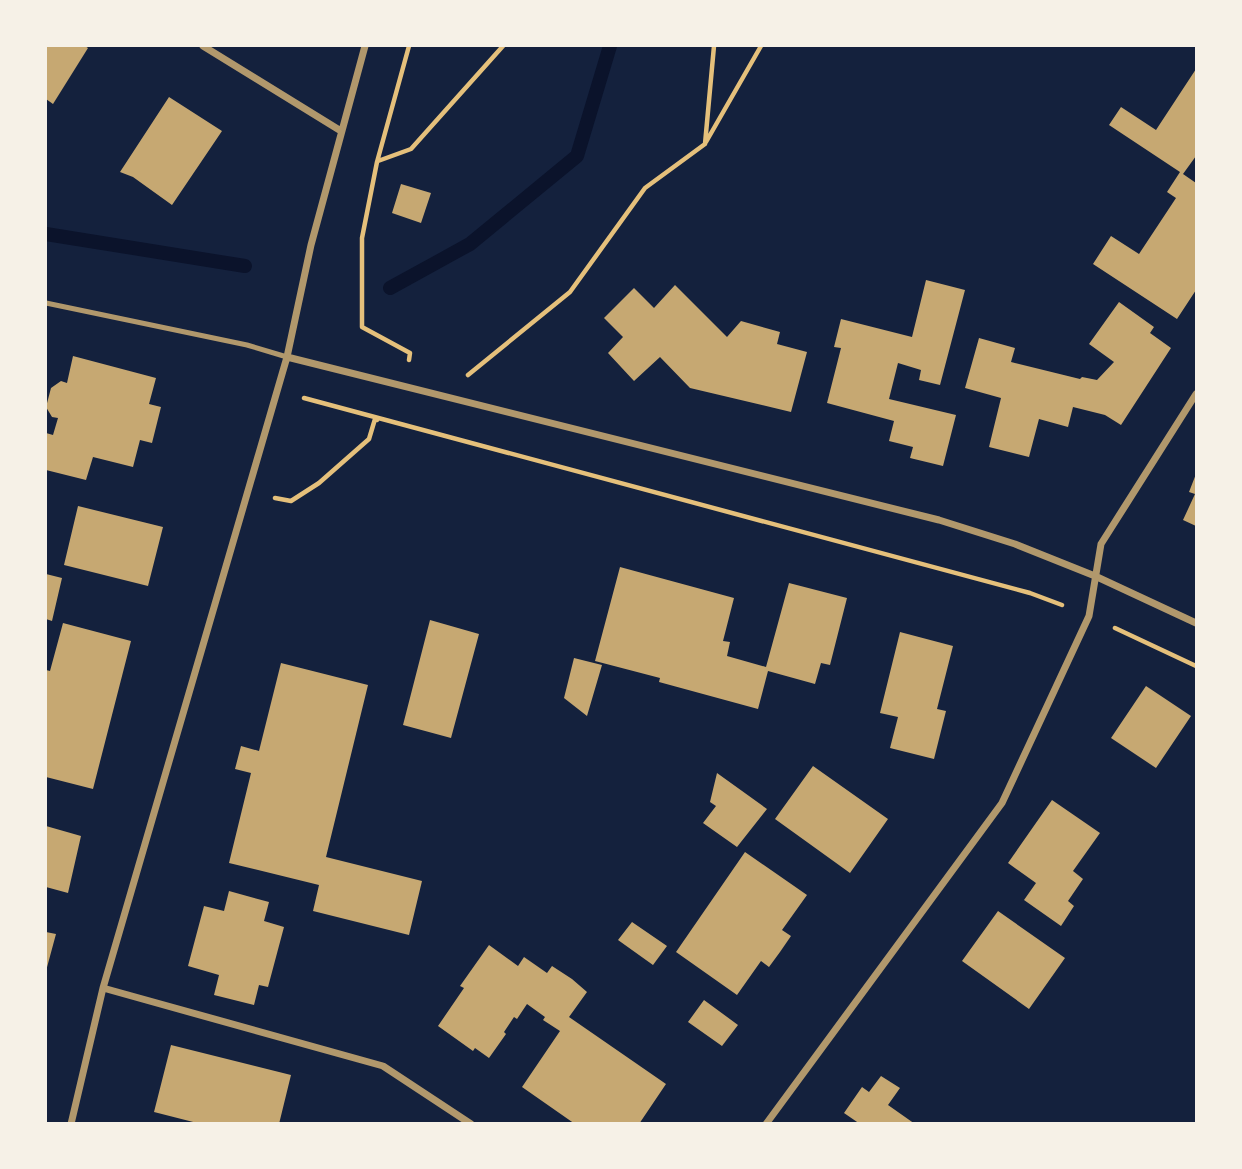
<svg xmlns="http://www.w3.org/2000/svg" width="1242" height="1169" font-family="'IBM Plex Serif',serif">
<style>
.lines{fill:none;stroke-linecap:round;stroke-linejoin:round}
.stream{stroke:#0b132b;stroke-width:14}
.building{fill:#c6a872}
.path{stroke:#e5c07b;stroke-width:4.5}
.service{stroke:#b1986c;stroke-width:5}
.minor{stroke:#b1986c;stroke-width:7}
</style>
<rect width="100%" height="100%" fill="#14213d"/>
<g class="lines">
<path class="stream" d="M 46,234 L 245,266
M 390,288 L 470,244 L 577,156 L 610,46"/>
</g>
<path class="building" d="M 46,46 L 85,46 L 88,48 L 53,104 L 46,99 Z
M 1196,69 L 1196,156 L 1183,174 L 1196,183 L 1196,290 L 1177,319 L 1093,264 L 1111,236 L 1139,254 L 1176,198 L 1167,192 L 1180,172 L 1109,125 L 1121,107 L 1156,130 Z
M 169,97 L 222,131 L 172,205 L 133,177 L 120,172 Z
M 401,184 L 431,193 L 421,223 L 392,213 Z
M 926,280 L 965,290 L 940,385 L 919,380 L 921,370 L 898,363 L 889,399 L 956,415 L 943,466 L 910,458 L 913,447 L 889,441 L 894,421 L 827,403 L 841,348 L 834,347 L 841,319 L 912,337 Z
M 675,285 L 727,337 L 741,321 L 780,332 L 777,344 L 807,352 L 791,412 L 690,388 L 660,357 L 634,381 L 608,353 L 623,337 L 604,318 L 634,288 L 654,308 Z
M 1119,302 L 1154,327 L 1150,333 L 1171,348 L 1121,425 L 1105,415 L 1073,407 L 1068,427 L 1039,419 L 1029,457 L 989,447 L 1001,398 L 965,388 L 979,338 L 1015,348 L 1011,362 L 1080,379 L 1082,377 L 1097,380 L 1114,362 L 1089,344 Z
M 73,356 L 156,378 L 149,404 L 161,407 L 152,443 L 140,440 L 133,467 L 93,457 L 86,480 L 46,470 L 46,433 L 53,435 L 58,418 L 52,417 L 46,407 L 51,388 L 61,381 L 67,383 Z
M 1196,474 L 1196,526 L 1183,520 L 1195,494 L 1189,492 Z
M 78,506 L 163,527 L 148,586 L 64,565 Z
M 620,567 L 734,598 L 723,641 L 730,642 L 727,656 L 766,667 L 789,583 L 847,598 L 830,665 L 821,663 L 815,684 L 768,671 L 758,709 L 659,682 L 660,678 L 595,661 Z
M 46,574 L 62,578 L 52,621 L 46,619 Z
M 430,620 L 479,634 L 451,738 L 403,725 Z
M 63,623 L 131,641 L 93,789 L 46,777 L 46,670 L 50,671 Z
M 900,632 L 953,646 L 937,709 L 946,711 L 934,759 L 890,748 L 898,717 L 880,713 Z
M 574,658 L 602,665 L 587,716 L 564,698 Z
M 281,663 L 368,685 L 326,857 L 422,881 L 409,935 L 313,911 L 319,885 L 229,863 L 251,773 L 235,769 L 241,746 L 259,751 Z
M 1146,686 L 1191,716 L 1156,768 L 1111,738 Z
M 813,766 L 888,819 L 850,873 L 775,819 Z
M 717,773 L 767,809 L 737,847 L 703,823 L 716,806 L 710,802 Z
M 1052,800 L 1100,833 L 1073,871 L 1083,879 L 1068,901 L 1074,906 L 1061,926 L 1024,900 L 1036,883 L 1008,863 Z
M 46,826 L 81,836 L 68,893 L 46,887 Z
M 745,852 L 807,895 L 782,930 L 791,936 L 780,952 L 769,967 L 761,961 L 737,995 L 676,952 Z
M 229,891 L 269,902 L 264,921 L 284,927 L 268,987 L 259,985 L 254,1005 L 214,995 L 219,975 L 188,966 L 204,906 L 224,911 Z
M 998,911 L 1065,958 L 1029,1009 L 962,961 Z
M 632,922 L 667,946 L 653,965 L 618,940 Z
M 46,932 L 56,934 L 46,971 Z
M 489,945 L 518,966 L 524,957 L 547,973 L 552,966 L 572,979 L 587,992 L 569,1017 L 666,1084 L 639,1124 L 575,1124 L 522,1087 L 560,1031 L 543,1020 L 545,1017 L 527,1004 L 517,1019 L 514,1017 L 504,1032 L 506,1034 L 489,1058 L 475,1048 L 473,1051 L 438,1026 L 464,988 L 460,986 Z
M 704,1000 L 738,1025 L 722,1046 L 688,1022 Z
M 171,1045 L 291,1075 L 279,1124 L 201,1124 L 154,1112 Z
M 881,1076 L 900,1088 L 888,1105 L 915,1124 L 860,1124 L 844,1113 L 862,1087 L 869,1092 Z"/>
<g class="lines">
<path class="path" d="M 706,142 L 761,46
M 378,161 L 411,149 L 503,46
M 409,360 L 410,353 L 362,327 L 362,238 L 377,162 L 409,46
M 468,375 L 570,292 L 645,188 L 705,144 L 714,46
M 304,398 L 1030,593 L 1062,605
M 275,498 L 291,501 L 319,483 L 369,439 L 375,419 L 377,420
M 1115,628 L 1196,666"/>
<path class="service" d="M 46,303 L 247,345 L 287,357"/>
<path class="minor" d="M 203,46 L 341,131
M 287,357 L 939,520 L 1015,544 L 1095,576 L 1196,623
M 103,988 L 383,1066 L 471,1124
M 71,1124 L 103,988 L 287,357 L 311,245 L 365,46
M 766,1124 L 1002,803 L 1089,616 L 1101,544 L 1196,394"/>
</g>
<rect width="1242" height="1169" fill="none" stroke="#f6f1e7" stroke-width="94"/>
</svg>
